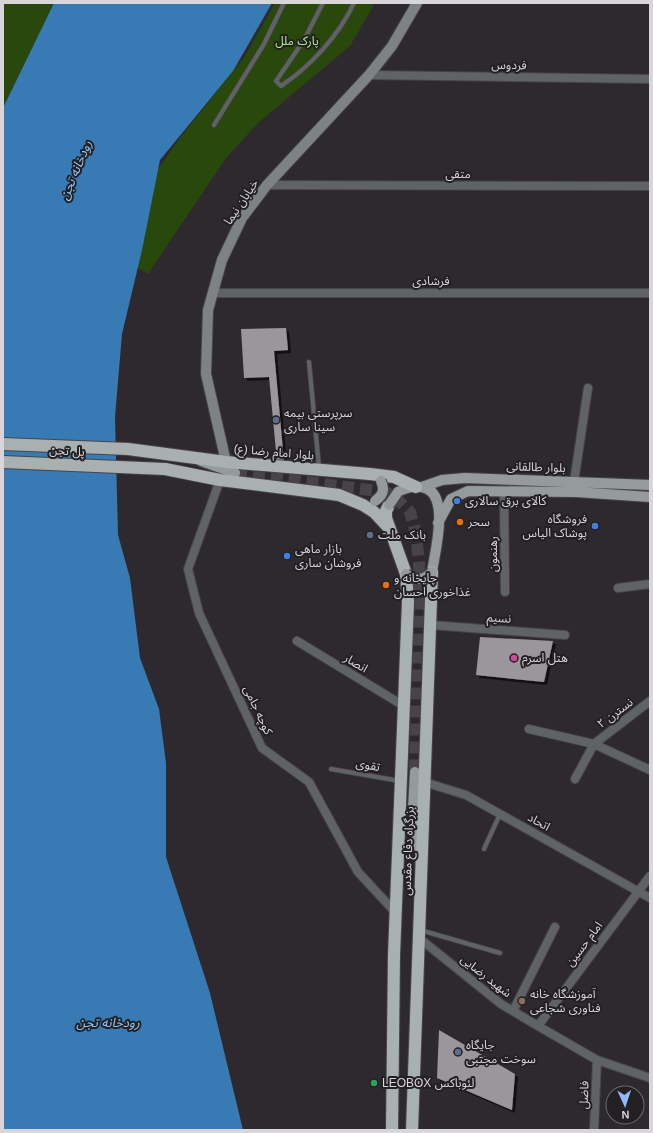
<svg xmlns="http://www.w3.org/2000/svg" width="653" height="1133" font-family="Helvetica,'Noto Sans Arabic',sans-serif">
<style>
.green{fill:#29480c}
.water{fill:#377ab4}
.building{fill:#9b969c;filter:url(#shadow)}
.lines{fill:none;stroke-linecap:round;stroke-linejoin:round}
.highway-tunnel{stroke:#474348;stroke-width:12;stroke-dasharray:12 6;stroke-linecap:butt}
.lane-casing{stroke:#484549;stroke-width:5.5}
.street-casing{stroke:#484549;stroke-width:10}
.secondary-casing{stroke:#484549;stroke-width:12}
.primary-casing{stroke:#484549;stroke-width:12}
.highway-casing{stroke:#484549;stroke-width:14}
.lane{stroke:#606363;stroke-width:4}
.street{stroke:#606363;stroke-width:8}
.secondary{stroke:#7d8382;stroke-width:10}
.primary{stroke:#949b9a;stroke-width:10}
.highway{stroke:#a8b1b0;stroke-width:12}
.primary-bridge-casing{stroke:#484549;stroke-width:12;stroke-linecap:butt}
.primary-bridge{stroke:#949b9a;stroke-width:10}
.service-dot{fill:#5c6f8a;stroke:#232024;stroke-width:1.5}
.shop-dot{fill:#3f7fe0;stroke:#232024;stroke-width:1.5}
.food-dot{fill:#e8710a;stroke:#232024;stroke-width:1.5}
.hotel-dot{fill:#d1479c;stroke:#232024;stroke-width:1.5}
.education-dot{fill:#8d6e63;stroke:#232024;stroke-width:1.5}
.leisure-dot{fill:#2e9e5b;stroke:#232024;stroke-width:1.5}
.labels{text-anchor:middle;stroke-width:4;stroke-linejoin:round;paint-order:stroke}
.park-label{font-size:12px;fill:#b4ee8a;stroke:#232024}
.street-label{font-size:12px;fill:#d8d6d9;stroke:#232024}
.poi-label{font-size:12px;fill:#d8d6d9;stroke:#232024;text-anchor:start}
.water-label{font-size:13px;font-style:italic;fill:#93c5f5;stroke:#232024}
</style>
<defs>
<filter id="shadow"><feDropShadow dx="3" dy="3" stdDeviation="0" flood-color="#0009"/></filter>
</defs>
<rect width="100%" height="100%" fill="#2d292e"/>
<path class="green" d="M 3,3 L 54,3 L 3,108 Z
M 275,3 L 375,3 L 350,46 L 258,123 L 226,158 L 148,274 L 116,254 L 130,210 L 179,139 L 245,56 Z"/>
<path class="water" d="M 54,3 L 272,3 L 233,71 L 160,160 L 142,250 L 122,334 L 115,417 L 118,535 L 130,578 L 140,658 L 159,709 L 166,763 L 166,857 L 210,993 L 243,1130 L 3,1130 L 3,108 Z"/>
<path class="building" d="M 286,328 L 288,350 L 274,351 L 284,462 L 277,462 L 269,377 L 244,378 L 241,329 Z
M 480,637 L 553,641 L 544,682 L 476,675 Z
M 439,1030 L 515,1074 L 512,1110 L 437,1078 Z"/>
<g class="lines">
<path class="highway-tunnel" d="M 235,473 L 386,492 L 399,501 L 410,512 L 414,526 L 417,544 L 419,563 L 415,772"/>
<g class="lane-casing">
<path id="lane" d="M 323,3 L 304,40 L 276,81 L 281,86 C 311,66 339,35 354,3
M 214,125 L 264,44 L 284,3
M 309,362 L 319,467
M 331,769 L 400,781
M 484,849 L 500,814
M 420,930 L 500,953"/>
</g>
<g class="street-casing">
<path id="street" d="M 369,75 L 650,79
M 267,185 L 650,186
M 212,293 L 650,293
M 220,480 L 188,569 L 199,613 L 262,748 L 309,782 L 358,872 L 396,913
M 574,482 L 588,388
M 504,491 L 505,592
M 618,588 L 650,584
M 431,625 L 565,635
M 297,641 L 404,706
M 529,729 L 594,744 L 650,770
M 575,779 L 594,744 L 650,701
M 424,782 L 466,795 L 650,898
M 419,938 L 501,1004 L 538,1026 L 597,1060 L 650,1078
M 513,1011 L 555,927
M 538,1026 L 650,876
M 594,1130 L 597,1060"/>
</g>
<g class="secondary-casing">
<path id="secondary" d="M 226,462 L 206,374 L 208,310 L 222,260 L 242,218 L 267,185 L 369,75 L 392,46 L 417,3"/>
</g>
<g class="primary-casing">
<path id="primary" d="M 201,461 L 235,473
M 422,487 L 442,480 L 465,478 L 650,485
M 398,492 C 405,488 412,486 420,487 C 452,489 435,551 432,572
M 438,523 L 451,499 L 468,491 L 576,492 L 650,497
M 415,772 L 413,809 L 418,847"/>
</g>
<g class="highway-casing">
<path id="highway" d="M 3,444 L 128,449 L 226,462 L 370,474 L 394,477 L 416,487
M 3,462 L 165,469 L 220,480 L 339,495 L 363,505 L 374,512 L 388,527
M 389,505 L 386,511 L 386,518 L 406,574 L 408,602 L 394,955 L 392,1130
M 412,1130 L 432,572"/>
</g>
<use href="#lane" class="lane"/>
<use href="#street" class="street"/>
<use href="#secondary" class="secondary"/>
<use href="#primary" class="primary"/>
<use href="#highway" class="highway"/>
<g class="primary-bridge-casing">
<path id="primary-bridge" d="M 375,501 C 383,495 385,490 381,481
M 389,505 L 398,492
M 406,574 C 416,581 423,581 432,572"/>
</g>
<use href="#primary-bridge" class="primary-bridge"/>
</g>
<g class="service-dot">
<circle cx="276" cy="420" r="4"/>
<circle cx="370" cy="535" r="4"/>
<circle cx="458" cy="1052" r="4"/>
</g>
<g class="shop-dot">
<circle cx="457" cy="501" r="4"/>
<circle cx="595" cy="526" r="4"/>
<circle cx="287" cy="556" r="4"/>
</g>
<g class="food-dot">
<circle cx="460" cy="522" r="4"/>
<circle cx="386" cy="585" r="4"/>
</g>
<circle class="hotel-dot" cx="514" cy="658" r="4"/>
<circle class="education-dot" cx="522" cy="1001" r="4"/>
<circle class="leisure-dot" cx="374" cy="1083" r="4"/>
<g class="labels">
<g class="park-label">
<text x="297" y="45">پارک ملل</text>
</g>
<g class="street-label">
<text transform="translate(509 65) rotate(1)" y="4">فردوس</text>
<text x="458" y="178">متقی</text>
<text transform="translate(241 202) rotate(-56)" y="4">خیابان نیما</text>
<text x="431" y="285">فرشادی</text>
<text transform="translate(67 451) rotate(3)" y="4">پل تجن</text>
<text transform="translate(274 452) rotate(5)" y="4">بلوار امام رضا (ع)</text>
<text transform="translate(536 467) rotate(2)" y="4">بلوار طالقانی</text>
<text transform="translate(493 554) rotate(-90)" y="4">رهنمون</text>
<text transform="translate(499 618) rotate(4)" y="4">نسیم</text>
<text transform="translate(356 663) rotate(31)" y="4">انصار</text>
<text transform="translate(258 710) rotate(65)" y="4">کوچه جامی</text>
<text transform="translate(615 713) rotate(-37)" y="4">نسترن ۲</text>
<text transform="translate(368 765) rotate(10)" y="4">تقوی</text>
<text transform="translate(539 822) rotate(29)" y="4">اتحاد</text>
<text transform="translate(408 851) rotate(-88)" y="4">بزرگراه دفاع مقدس</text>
<text transform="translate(584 944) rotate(-53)" y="4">امام حسین</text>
<text transform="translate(486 976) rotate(38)" y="4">شهید رضایی</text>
<text transform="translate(584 1095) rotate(-88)" y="4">فاضل</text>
</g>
<g class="poi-label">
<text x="284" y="417">سرپرستی بیمه<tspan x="284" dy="14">سینا ساری</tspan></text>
<text x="465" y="505">کالای برق سالاری</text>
<text x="587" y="523" text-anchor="end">فروشگاه<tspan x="587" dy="14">پوشاک الیاس</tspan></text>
<text x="468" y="526">سحر</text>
<text x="378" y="539">بانک ملت</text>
<text x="295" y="553">بازار ماهی<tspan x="295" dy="14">فروشان ساری</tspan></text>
<text x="394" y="582">چایخانه و<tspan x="394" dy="14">غذاخوری احسان</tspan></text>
<text x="522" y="662">هتل اسرم</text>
<text x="530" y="998">آموزشگاه خانه<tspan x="530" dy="14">فناوری شجاعی</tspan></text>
<text x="466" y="1049">جایگاه<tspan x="466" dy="14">سوخت مجتبی</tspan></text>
<text x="382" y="1087">LEOBOX لئوباکس</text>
</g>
<g class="water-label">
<text transform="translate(75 170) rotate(-67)" y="5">رودخانه تجن</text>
<text x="108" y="1027">رودخانه تجن</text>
</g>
</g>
<rect width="653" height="1133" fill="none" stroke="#d8d6d9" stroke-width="8"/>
<g transform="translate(625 1105) rotate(177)"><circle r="19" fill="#232024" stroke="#6b696c"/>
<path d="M0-3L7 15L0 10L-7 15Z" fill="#92b7fd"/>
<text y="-6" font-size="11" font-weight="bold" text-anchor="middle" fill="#d8d6d9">N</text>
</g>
</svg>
